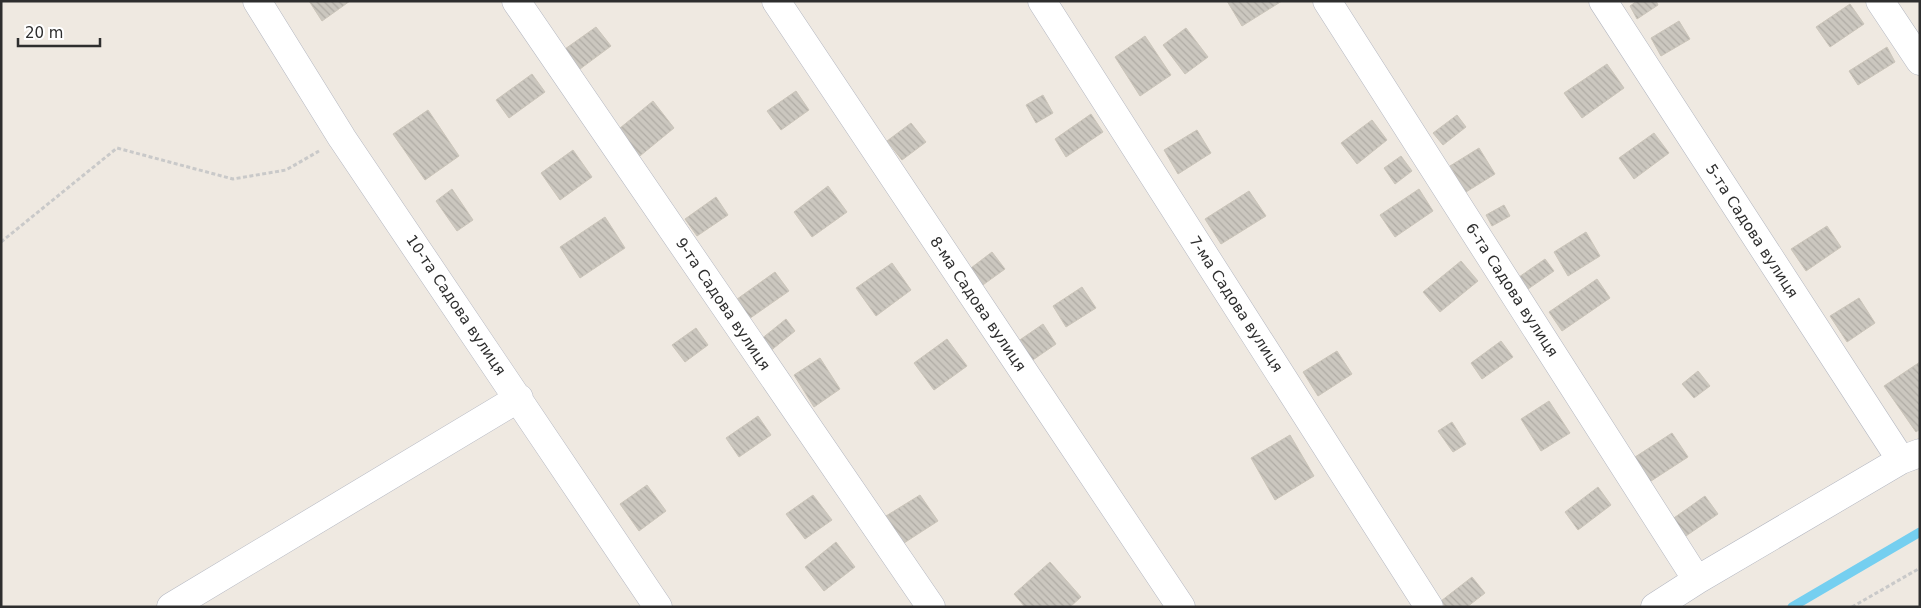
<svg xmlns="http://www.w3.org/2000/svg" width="1921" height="608" font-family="'DejaVu Sans',sans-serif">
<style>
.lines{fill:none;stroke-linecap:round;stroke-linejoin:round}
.stream{stroke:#75cff0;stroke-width:9}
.building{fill:url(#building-back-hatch);stroke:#cbc5ba}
.minor-casing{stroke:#b4b7c1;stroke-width:29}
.path{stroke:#c9c9c9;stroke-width:3;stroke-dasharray:4 2.5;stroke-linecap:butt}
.minor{stroke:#fff;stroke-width:28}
.labels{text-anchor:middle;stroke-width:5;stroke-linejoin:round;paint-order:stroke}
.street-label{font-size:15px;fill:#2e2e2e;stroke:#fff}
</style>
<defs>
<pattern id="building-back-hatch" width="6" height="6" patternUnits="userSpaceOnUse" patternTransform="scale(1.25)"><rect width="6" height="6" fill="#cbc7bf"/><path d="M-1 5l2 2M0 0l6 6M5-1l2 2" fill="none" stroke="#afaba4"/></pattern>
</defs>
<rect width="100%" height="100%" fill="#efe9e1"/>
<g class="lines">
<path class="stream" d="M 1792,607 L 1920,532"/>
</g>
<path class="building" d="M 309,1 L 350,1 L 322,21 Z
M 1227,1 L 1282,1 L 1242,26 Z
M 1637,1 L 1656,1 L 1658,5 L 1637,19 L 1630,6 Z
M 1850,4 L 1864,24 L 1830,47 L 1816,27 Z
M 1679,21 L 1690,39 L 1661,56 L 1651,38 Z
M 596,27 L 611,46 L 580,69 L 565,49 Z
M 1186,28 L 1208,57 L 1185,74 L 1163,45 Z
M 1145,36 L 1171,75 L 1140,96 L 1115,57 Z
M 1887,47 L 1895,62 L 1858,85 L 1849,71 Z
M 1607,64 L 1624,88 L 1582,118 L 1564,93 Z
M 532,74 L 545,92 L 509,118 L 496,100 Z
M 796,91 L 809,110 L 781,130 L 767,111 Z
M 1043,95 L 1053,113 L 1036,123 L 1026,105 Z
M 653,101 L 674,128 L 635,160 L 614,133 Z
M 428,110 L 459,156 L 425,180 L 393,134 Z
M 1091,114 L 1103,132 L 1066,157 L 1055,139 Z
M 1457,115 L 1466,127 L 1443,145 L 1433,133 Z
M 1372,120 L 1387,140 L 1357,164 L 1341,143 Z
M 911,123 L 926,142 L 902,160 L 887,141 Z
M 1197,130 L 1211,153 L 1178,174 L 1164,150 Z
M 1654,133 L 1669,153 L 1634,179 L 1619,158 Z
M 1479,148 L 1495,174 L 1466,192 L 1450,166 Z
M 573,150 L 592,177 L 560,200 L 541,173 Z
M 1401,156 L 1412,171 L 1395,184 L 1384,168 Z
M 828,186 L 847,212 L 812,237 L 794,212 Z
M 452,189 L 473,220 L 457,231 L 436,201 Z
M 1419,189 L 1433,211 L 1395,237 L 1380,215 Z
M 1249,191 L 1266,216 L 1221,244 L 1205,219 Z
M 716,197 L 728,215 L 697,236 L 685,219 Z
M 1504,205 L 1510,216 L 1492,226 L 1486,215 Z
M 605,217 L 625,248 L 580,278 L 560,247 Z
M 1827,226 L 1841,247 L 1806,271 L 1791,249 Z
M 1586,232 L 1600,256 L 1568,276 L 1554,252 Z
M 992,252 L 1005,269 L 980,287 L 967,271 Z
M 1545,259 L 1554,271 L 1528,289 L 1519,277 Z
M 1461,261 L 1478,281 L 1440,312 L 1423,292 Z
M 892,263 L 911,290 L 876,316 L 856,288 Z
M 775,272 L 789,291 L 746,321 L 733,302 Z
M 1597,279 L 1610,298 L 1562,331 L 1549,312 Z
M 1082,287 L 1096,308 L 1066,327 L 1053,306 Z
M 1859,298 L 1875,323 L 1847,342 L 1830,316 Z
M 786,319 L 795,331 L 769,352 L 760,340 Z
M 1043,324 L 1056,344 L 1027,364 L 1014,344 Z
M 696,328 L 708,345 L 685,362 L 672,345 Z
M 947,339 L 967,366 L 934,390 L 914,363 Z
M 1501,341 L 1513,357 L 1482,379 L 1471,363 Z
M 1337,351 L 1352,374 L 1318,396 L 1303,372 Z
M 820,358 L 840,389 L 814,407 L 794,375 Z
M 1920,362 L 1920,429 L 1916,432 L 1884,386 Z
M 1698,371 L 1710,386 L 1694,398 L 1682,384 Z
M 1549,401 L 1570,433 L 1541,451 L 1521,419 Z
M 758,416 L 771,435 L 739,457 L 726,438 Z
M 1452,422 L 1466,444 L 1453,452 L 1438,431 Z
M 1672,433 L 1688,457 L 1648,483 L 1632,459 Z
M 1290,435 L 1314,476 L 1275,500 L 1251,458 Z
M 647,485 L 666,511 L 639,531 L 620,504 Z
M 1598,487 L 1611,505 L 1578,530 L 1565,512 Z
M 813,495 L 832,520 L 805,539 L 786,514 Z
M 920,495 L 938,521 L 904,543 L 886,516 Z
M 1705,496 L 1718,514 L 1683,538 L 1671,520 Z
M 836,542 L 855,567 L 824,591 L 805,567 Z
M 1050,562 L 1081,597 L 1070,607 L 1025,607 L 1014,594 Z
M 1472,577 L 1485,593 L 1467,607 L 1446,607 L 1441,601 Z"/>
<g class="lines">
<g class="minor-casing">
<path id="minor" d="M 257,1 L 342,138 L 658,607
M 516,1 L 931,607
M 776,1 L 1181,607
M 1042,1 L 1429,607
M 1327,1 L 1697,580
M 1603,1 L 1901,460
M 1880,1 L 1920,61
M 171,607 L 519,398
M 1655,607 L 1697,580 L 1901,460 L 1920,453"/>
</g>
<path class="path" d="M 1,242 L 117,148 L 233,179 L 286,170 L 319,151
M 1852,607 L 1920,568"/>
<use href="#minor" class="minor"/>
</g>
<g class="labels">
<g class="street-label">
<text transform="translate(1752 231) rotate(57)" y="5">5-та Садова вулиця</text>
<text transform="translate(1512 290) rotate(57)" y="5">6-та Садова вулиця</text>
<text transform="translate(723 304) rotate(56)" y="5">9-та Садова вулиця</text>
<text transform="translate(978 304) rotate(56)" y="5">8-ма Садова вулиця</text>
<text transform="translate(1236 304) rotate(57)" y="5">7-ма Садова вулиця</text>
<text transform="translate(456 305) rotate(56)" y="5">10-та Садова вулиця</text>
</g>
</g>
<rect width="1921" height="608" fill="none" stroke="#2e2e2e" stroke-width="5"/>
<path d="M18 38v8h82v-8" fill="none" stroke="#2e2e2e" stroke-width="2.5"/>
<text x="25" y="38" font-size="15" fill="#2e2e2e" stroke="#ffffff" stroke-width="4" paint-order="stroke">20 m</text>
</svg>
